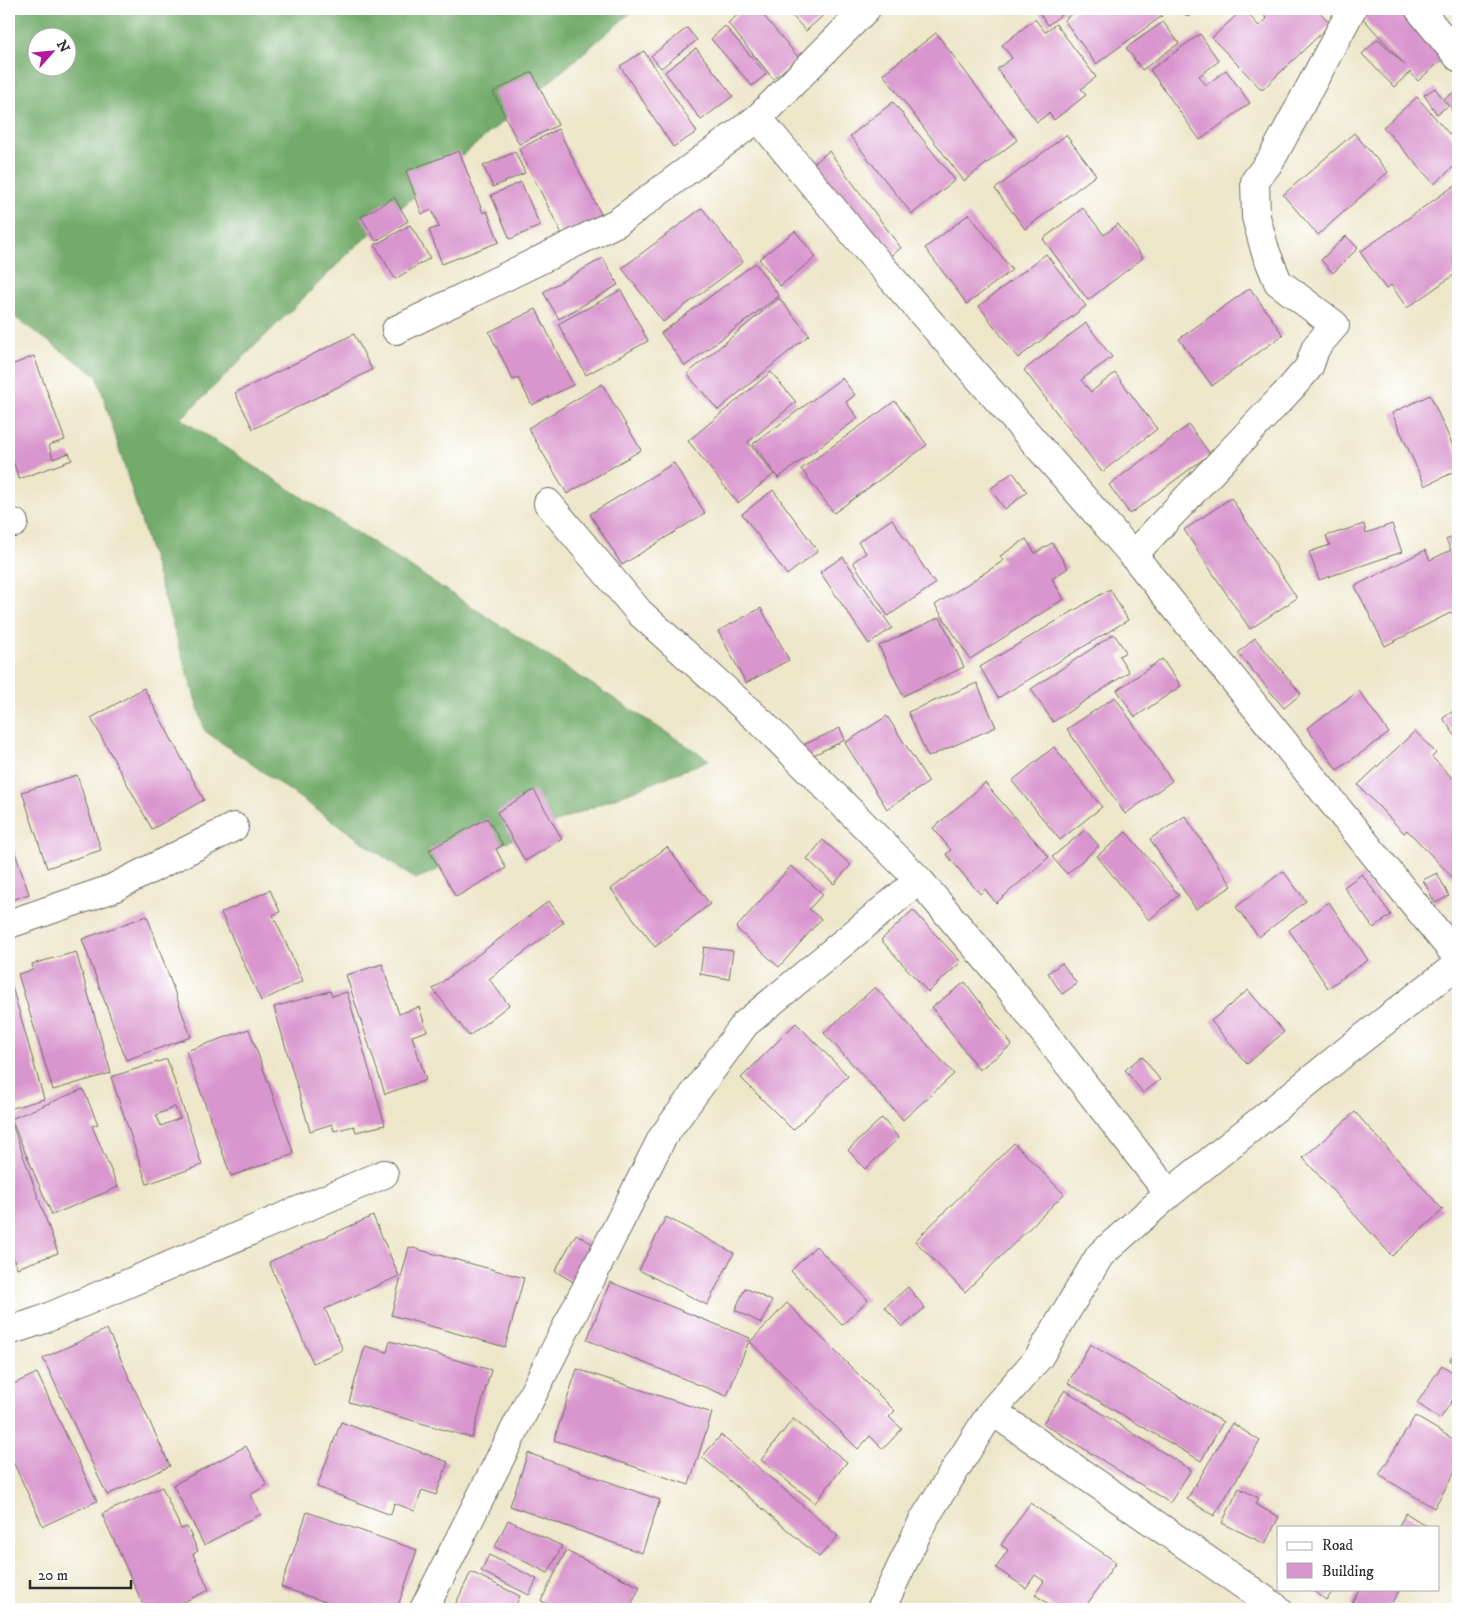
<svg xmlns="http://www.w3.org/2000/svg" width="1467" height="1618" font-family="'IM FELL DW Pica',serif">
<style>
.forest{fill:#72ab6b;stroke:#4e6b4b;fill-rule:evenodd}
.building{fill:#d995ce;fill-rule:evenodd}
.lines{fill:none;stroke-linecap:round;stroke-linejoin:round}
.minor-casing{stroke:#6f6c62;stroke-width:30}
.minor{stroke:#fff;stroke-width:28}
</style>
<rect width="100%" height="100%" fill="#fff"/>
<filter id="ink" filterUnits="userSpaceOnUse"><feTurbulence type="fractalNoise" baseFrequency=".02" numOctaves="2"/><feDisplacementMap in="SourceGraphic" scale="10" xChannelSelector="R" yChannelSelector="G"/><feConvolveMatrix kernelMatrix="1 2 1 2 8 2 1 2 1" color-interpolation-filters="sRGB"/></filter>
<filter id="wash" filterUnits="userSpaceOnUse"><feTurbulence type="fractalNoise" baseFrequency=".0096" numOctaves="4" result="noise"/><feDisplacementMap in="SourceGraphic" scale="20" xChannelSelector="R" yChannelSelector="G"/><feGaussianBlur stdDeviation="1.12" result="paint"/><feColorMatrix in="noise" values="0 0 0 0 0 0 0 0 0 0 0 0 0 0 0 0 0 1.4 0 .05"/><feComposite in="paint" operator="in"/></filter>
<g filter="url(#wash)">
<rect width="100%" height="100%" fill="#ede6c9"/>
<path class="forest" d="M 9,9 L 635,9 L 356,246 L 181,419 L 709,760 L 415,879 L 205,731 L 97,376 L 9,313 ZM 38,38 L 68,38 L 68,68 L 38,68 Z"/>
<g id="blocks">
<path class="building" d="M 745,9 L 758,9 L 799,58 L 773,79 L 728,23 Z
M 786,9 L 830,9 L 806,31 Z
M 1036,9 L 1069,9 L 1048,25 Z
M 1078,9 L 1157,9 L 1162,16 L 1096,64 L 1064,20 Z
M 1181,9 L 1199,9 L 1188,17 Z
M 1243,9 L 1259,26 L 1267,19 L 1258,9 L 1317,9 L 1331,24 L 1262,90 L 1212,38 Z
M 1366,9 L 1402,9 L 1445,57 L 1418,81 L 1410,72 L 1394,87 L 1362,54 L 1378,39 L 1405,65 L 1360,15 Z
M 1035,19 L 1045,32 L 1056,24 L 1096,77 L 1081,89 L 1086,95 L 1054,120 L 1049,113 L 1037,122 L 997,69 L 1012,58 L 1002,45 Z
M 1163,22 L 1179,43 L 1142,70 L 1126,48 Z
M 725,26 L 766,74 L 752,86 L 711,39 Z
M 687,28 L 697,40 L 661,68 L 651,56 Z
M 936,33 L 1017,140 L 964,181 L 883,74 Z
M 1200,34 L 1219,61 L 1199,76 L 1206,85 L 1226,70 L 1250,103 L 1200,140 L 1150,70 Z
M 696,48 L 733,96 L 701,120 L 665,72 Z
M 644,51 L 697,132 L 673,147 L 620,66 Z
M 532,72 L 558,125 L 519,144 L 493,92 Z
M 1435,88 L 1448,106 L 1437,114 L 1424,95 Z
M 1458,90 L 1458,119 L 1445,98 Z
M 1417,97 L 1458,144 L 1458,163 L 1434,184 L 1383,127 Z
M 893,102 L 955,180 L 912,214 L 850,136 Z
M 558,129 L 604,220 L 565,240 L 519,149 Z
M 1354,133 L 1388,172 L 1318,235 L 1283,195 Z
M 1066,135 L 1096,175 L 1025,229 L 995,189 Z
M 459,151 L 483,213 L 487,211 L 499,242 L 442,264 L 429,230 L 439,227 L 432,210 L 422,214 L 406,171 Z
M 829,151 L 901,248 L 885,260 L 813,164 Z
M 515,152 L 525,173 L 493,187 L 483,166 Z
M 521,182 L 540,226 L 510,239 L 491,195 Z
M 1458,183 L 1458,272 L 1407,308 L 1391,285 L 1386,289 L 1360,252 Z
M 394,197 L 408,221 L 376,241 L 361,217 Z
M 702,208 L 743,262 L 663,322 L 622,268 Z
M 1083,208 L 1104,235 L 1118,224 L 1143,258 L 1088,300 L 1043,239 Z
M 969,214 L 1012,270 L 967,304 L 925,248 Z
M 410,225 L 430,258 L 395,279 L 375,245 Z
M 795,231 L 816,257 L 780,286 L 759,259 Z
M 1346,236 L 1358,248 L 1333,273 L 1321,260 Z
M 1046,254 L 1086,306 L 1018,358 L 979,306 Z
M 603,258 L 618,285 L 559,319 L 543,292 Z
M 755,263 L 779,296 L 685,366 L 661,333 Z
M 1250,288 L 1283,335 L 1212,386 L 1179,339 Z
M 621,290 L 648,341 L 586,375 L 558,324 Z
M 779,298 L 809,335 L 718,410 L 687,374 Z
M 536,309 L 573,385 L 532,405 L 518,378 L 513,380 L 489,332 Z
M 1086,323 L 1112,357 L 1081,380 L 1091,392 L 1115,373 L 1157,429 L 1102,472 L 1024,370 Z
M 354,334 L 372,370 L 253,429 L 235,393 Z
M 34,356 L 65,440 L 49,445 L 53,459 L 69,453 L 72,460 L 19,479 L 9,449 L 9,366 Z
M 771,372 L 796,402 L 748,442 L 774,474 L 738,503 L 688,441 Z
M 842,378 L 855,395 L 846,402 L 858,418 L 778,478 L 753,444 Z
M 602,384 L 641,450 L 567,494 L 528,428 Z
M 1430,395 L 1458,457 L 1458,470 L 1425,486 L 1392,413 Z
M 895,401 L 927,445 L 834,513 L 801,469 Z
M 1189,425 L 1210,454 L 1130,514 L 1109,485 Z
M 674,463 L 705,513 L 622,565 L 590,514 Z
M 1013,472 L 1027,492 L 1005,509 L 990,489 Z
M 773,490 L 818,551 L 787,575 L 742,514 Z
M 1231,498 L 1297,598 L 1250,629 L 1184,530 Z
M 892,519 L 935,584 L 888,616 L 853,562 L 866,553 L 858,542 Z
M 1364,524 L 1366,533 L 1392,524 L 1402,552 L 1319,580 L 1309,552 L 1330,545 L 1326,536 Z
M 1458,534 L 1458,609 L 1385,646 L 1355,586 L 1425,550 L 1430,560 L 1451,550 L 1446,540 Z
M 1026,539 L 1035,553 L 1052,543 L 1068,568 L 1052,579 L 1064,599 L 970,659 L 935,605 L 1003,561 L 1000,556 Z
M 843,557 L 892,628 L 869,644 L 820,572 Z
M 1110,589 L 1128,620 L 998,698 L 980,667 Z
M 761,608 L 789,660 L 746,683 L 718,631 Z
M 940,617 L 964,667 L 903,696 L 879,646 Z
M 1114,634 L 1126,652 L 1119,656 L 1129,672 L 1053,722 L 1031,689 Z
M 1255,638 L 1301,694 L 1284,708 L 1238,653 Z
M 1162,659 L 1181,686 L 1135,717 L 1117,690 Z
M 977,683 L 996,727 L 928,757 L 908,712 Z
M 144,688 L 204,800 L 152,829 L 91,718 Z
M 1359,691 L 1389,733 L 1337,770 L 1307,728 Z
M 1115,697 L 1172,781 L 1125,814 L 1067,729 Z
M 1458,708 L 1458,740 L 1443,718 Z
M 887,716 L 929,782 L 887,809 L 845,743 Z
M 840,728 L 845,740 L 807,758 L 801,746 Z
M 1415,731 L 1436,753 L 1432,757 L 1458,784 L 1458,878 L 1456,881 L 1407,830 L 1404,833 L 1358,785 Z
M 1054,747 L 1102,807 L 1060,840 L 1012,781 Z
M 77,775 L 101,850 L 47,868 L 22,792 Z
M 985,783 L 1049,857 L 996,903 L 985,889 L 980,894 L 946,854 L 951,850 L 933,828 Z
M 534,790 L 562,839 L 525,861 L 497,812 Z
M 1185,816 L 1232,886 L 1196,909 L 1150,839 Z
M 487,818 L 503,845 L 496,849 L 506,868 L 456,897 L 429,850 Z
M 1085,830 L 1099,846 L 1067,874 L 1052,857 Z
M 1126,832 L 1179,895 L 1149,920 L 1097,856 Z
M 9,835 L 29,894 L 9,901 Z
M 823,840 L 851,865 L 834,884 L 807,859 Z
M 667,847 L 710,904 L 655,947 L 611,889 Z
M 791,866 L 823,894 L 809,909 L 821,919 L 779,967 L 736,928 Z
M 1283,871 L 1306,901 L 1259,937 L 1236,907 Z
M 1437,873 L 1449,896 L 1435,903 L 1423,880 Z
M 1362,874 L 1391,915 L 1373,928 L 1344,887 Z
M 270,890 L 280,912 L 273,915 L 303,981 L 261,1001 L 221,913 Z
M 549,901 L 564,922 L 489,979 L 509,1005 L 469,1036 L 433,989 Z
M 1329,902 L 1368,960 L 1328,988 L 1289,930 Z
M 913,910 L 961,962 L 928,992 L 881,940 Z
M 147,916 L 191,1037 L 126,1060 L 82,939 Z
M 704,947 L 733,951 L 729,979 L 700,974 Z
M 76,952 L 111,1073 L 53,1090 L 18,974 L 33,970 L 32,964 Z
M 1062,963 L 1077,984 L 1062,994 L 1048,973 Z
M 382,964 L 399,1014 L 419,1007 L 427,1031 L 412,1036 L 426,1080 L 385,1094 L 346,975 Z
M 9,976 L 44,1099 L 9,1109 Z
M 965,982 L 1012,1045 L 979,1070 L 932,1007 Z
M 875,987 L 954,1074 L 903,1120 L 824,1033 Z
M 1248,990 L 1284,1032 L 1247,1064 L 1211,1021 Z
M 330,991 L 332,996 L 347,992 L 385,1125 L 356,1132 L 354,1126 L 334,1131 L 332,1124 L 310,1131 L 274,1007 Z
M 796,1023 L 848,1076 L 793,1130 L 741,1078 Z
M 249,1029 L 294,1154 L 231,1176 L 186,1051 Z
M 1142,1056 L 1160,1080 L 1143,1093 L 1125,1070 Z
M 167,1059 L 202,1165 L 147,1184 L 111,1077 ZM 175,1107 L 180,1118 L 161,1126 L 156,1115 Z
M 83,1089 L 98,1124 L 92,1126 L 118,1187 L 52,1215 L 11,1119 Z
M 1355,1112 L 1443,1210 L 1392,1256 L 1303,1158 Z
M 882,1118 L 899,1138 L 865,1169 L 848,1150 Z
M 12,1124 L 58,1253 L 17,1268 L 9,1246 L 9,1125 Z
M 1014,1143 L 1064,1194 L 965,1292 L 915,1241 Z
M 373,1216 L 399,1276 L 325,1309 L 343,1350 L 313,1363 L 269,1262 Z
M 666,1217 L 734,1253 L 707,1305 L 639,1270 Z
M 576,1234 L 596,1246 L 575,1283 L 555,1271 Z
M 816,1246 L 868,1300 L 842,1325 L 791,1271 Z
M 409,1247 L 524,1278 L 505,1347 L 391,1315 Z
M 610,1282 L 750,1338 L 727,1396 L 587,1340 Z
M 908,1287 L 925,1308 L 902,1327 L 885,1307 Z
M 745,1288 L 772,1301 L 761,1323 L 735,1310 Z
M 787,1303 L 895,1411 L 889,1417 L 902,1429 L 883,1449 L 870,1436 L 858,1449 L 750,1342 Z
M 107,1329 L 170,1466 L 107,1495 L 43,1358 Z
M 390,1341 L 491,1370 L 472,1438 L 349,1402 L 365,1346 L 387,1352 Z
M 1090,1344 L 1223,1422 L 1201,1461 L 1068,1383 Z
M 1458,1350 L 1458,1366 L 1450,1360 Z
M 1442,1365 L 1458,1376 L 1458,1392 L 1440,1419 L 1417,1403 Z
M 577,1369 L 712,1413 L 689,1485 L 554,1440 Z
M 37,1373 L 97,1501 L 43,1526 L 9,1453 L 9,1386 Z
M 1065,1390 L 1191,1470 L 1170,1503 L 1043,1423 Z
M 1415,1416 L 1458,1442 L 1458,1467 L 1434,1508 L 1379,1475 Z
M 793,1419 L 847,1462 L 815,1503 L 761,1460 Z
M 341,1422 L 448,1462 L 436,1495 L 422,1490 L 415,1511 L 394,1503 L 391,1515 L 317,1487 Z
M 1232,1423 L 1260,1441 L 1214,1516 L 1187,1499 Z
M 721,1435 L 838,1536 L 819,1557 L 702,1457 Z
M 246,1446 L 267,1485 L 250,1495 L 261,1514 L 204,1545 L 173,1485 Z
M 528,1453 L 660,1500 L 642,1553 L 510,1506 Z
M 162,1487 L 181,1529 L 187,1527 L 198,1551 L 193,1554 L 209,1590 L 169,1609 L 145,1609 L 102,1514 Z
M 1239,1488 L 1259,1498 L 1255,1504 L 1279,1517 L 1265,1544 L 1222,1523 Z
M 1030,1503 L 1116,1562 L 1084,1609 L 1064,1609 L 1062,1608 L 1057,1609 L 1035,1595 L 1044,1581 L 1035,1575 L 1026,1588 L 996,1568 L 1008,1550 L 1001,1545 Z
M 307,1512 L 417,1550 L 397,1609 L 346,1609 L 281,1587 Z
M 1406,1513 L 1428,1527 L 1398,1527 Z
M 508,1520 L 562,1546 L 548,1573 L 495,1547 Z
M 566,1551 L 640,1587 L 629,1609 L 559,1609 L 541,1601 Z
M 489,1555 L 537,1579 L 529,1595 L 481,1571 Z
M 471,1572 L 520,1596 L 514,1609 L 453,1609 Z
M 1312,1589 L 1335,1589 L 1326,1600 Z
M 1360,1589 L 1400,1589 L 1388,1609 L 1360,1609 L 1351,1604 Z"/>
</g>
</g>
<g filter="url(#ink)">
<use href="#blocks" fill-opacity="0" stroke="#6f6c62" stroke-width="1"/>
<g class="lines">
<g class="minor-casing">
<path id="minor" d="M 1419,9 L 1458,57
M 758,118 L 868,251 L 1133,555 L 1458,958
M 396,330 L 618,222 L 758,118 L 866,9
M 548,503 L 640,613 L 762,723 L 919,880 L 998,973 L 1169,1194
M 9,524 L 14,523
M 1133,555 L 1291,388 L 1309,367 L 1316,347 L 1335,325 L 1278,282 L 1265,250 L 1256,217 L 1255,181 L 1271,160 L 1352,9
M 9,924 L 111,889 L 234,827
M 9,1331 L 42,1320 L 384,1174
M 992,1411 L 1278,1609
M 424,1609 L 662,1138 L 745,1024 L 919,880
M 881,1609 L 924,1519 L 992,1411 L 1039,1357 L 1100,1255 L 1169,1194 L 1354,1045 L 1458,964"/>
</g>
<use href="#minor" class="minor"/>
</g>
</g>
<rect width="1467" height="1618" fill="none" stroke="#fff" stroke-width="30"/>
<rect x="1277" y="1526" width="162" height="65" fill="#ffffff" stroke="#aaaaaa"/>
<rect x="1287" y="1542" width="25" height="8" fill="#ffffff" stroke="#aaaaaa"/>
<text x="1322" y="1550" font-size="15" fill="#2b2b2b">Road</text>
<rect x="1287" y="1563" width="25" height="15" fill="#d995ce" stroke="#aaaaaa"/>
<text x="1322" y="1576" font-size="15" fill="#2b2b2b">Building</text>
<g transform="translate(52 52) rotate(63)"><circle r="24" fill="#ffffff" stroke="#aaaaaa"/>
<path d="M0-4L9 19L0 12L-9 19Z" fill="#b5179e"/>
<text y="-8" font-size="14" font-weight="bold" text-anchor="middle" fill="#2b2b2b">N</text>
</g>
<path d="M30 1580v8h101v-8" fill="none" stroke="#2b2b2b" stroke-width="2.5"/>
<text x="38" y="1580" font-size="15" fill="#2b2b2b" stroke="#ffffff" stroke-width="4" paint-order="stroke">20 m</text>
</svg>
